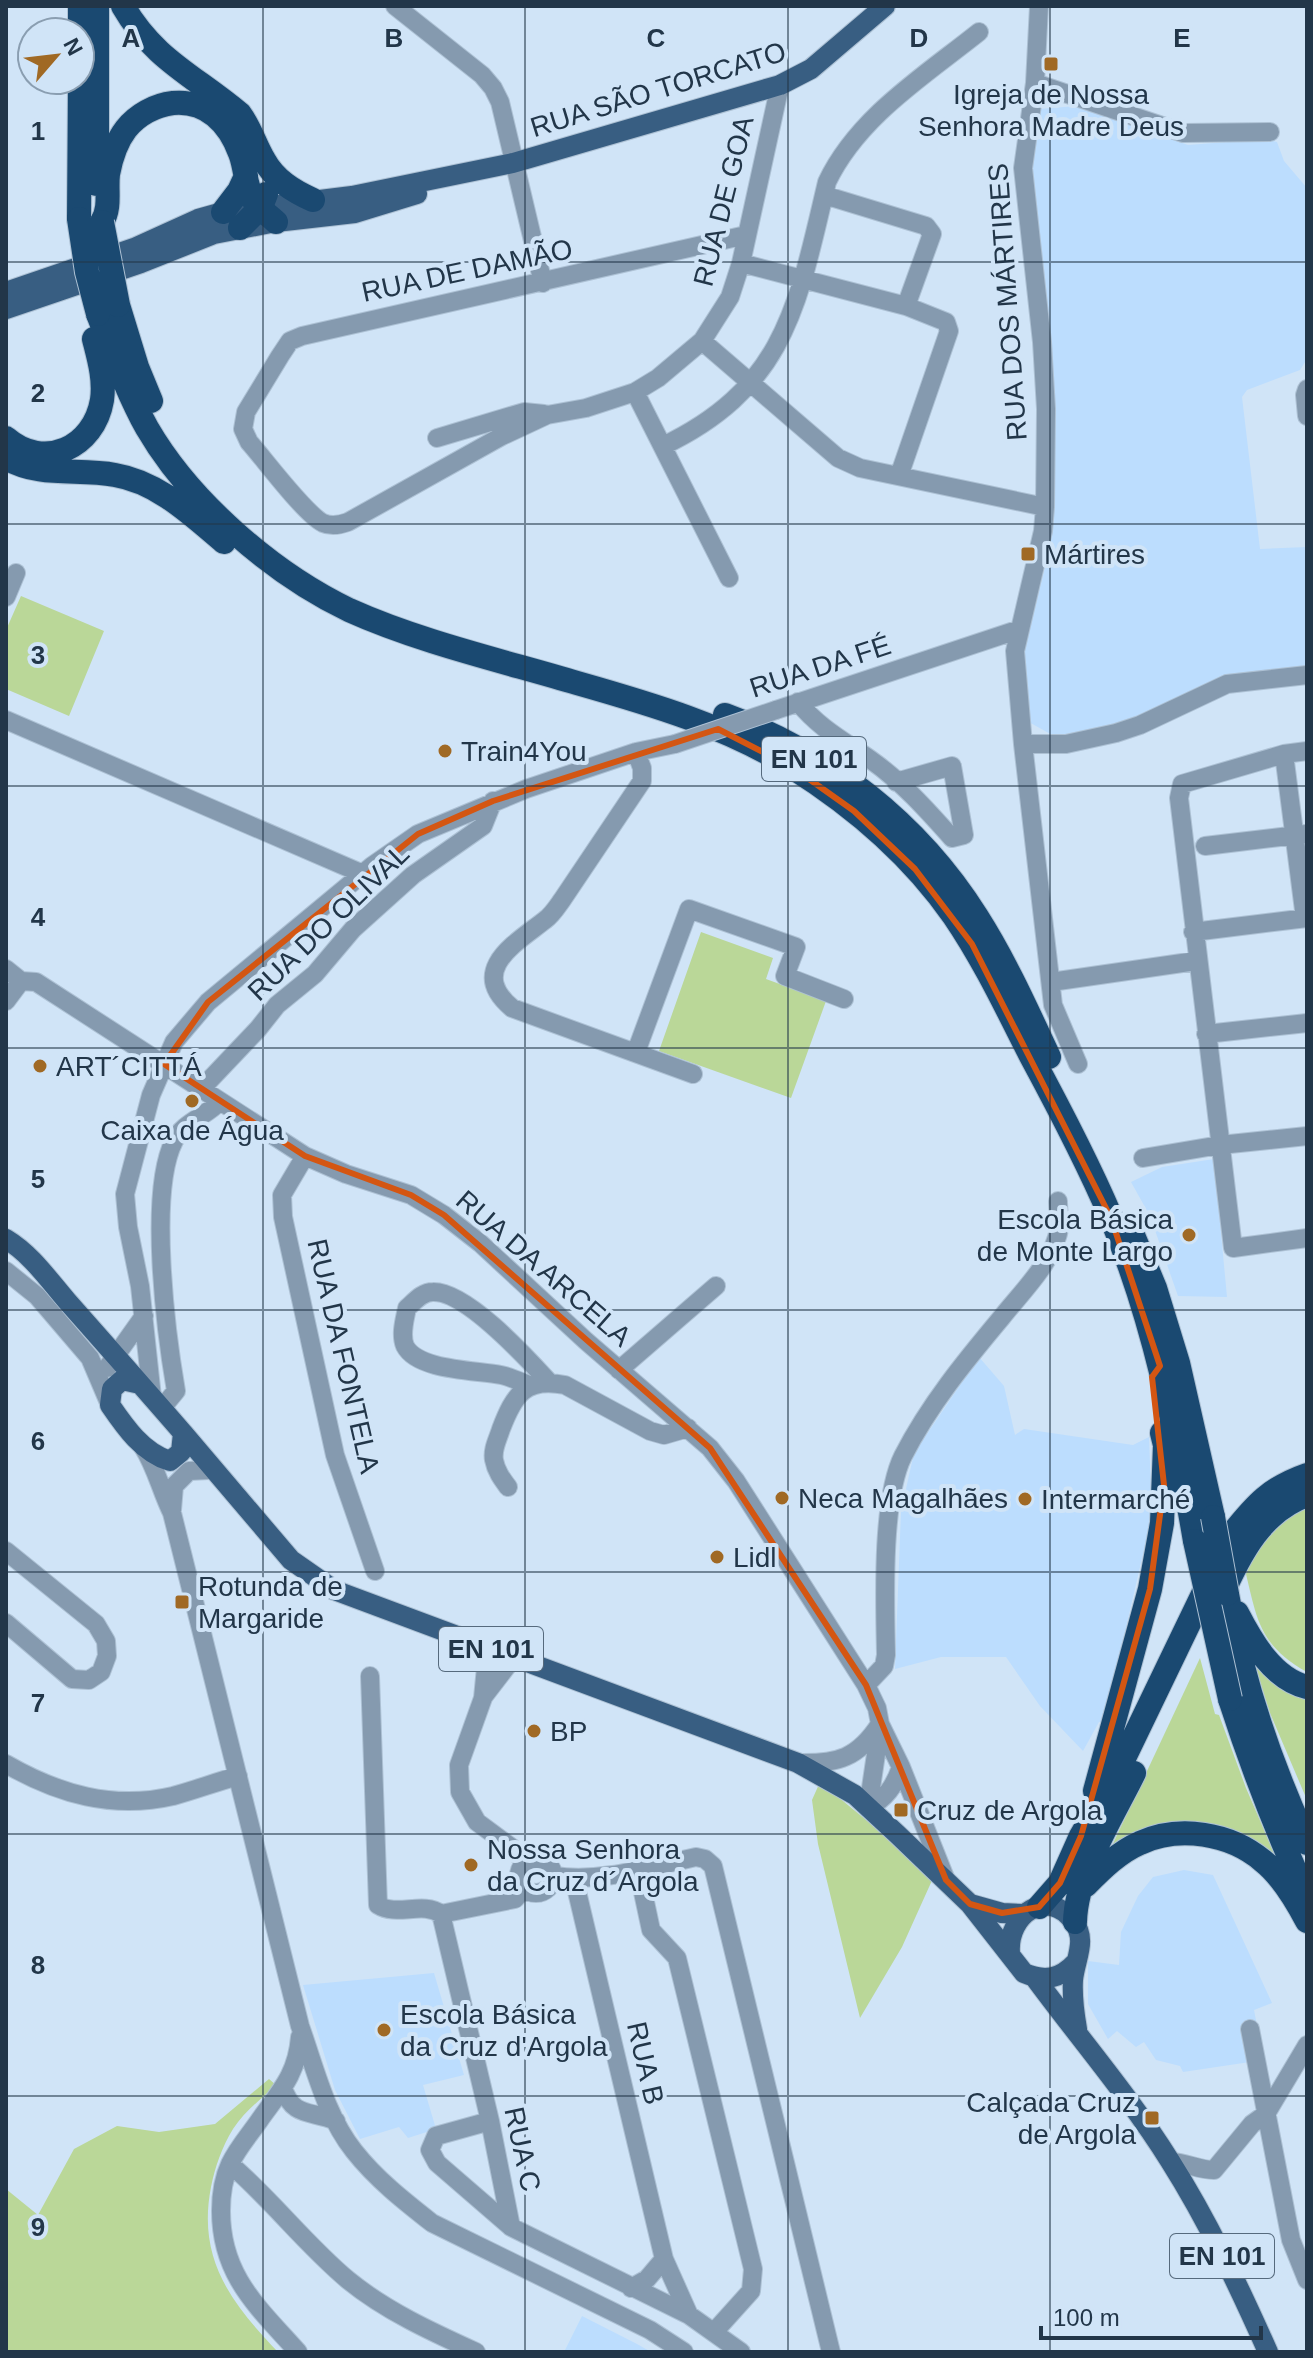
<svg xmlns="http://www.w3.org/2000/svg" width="1313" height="2358" font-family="Helvetica,sans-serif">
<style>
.built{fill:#bcddfe}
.green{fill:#bad798}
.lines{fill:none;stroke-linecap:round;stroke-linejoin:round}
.minor-casing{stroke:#adc1d4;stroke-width:20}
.major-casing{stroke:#adc1d4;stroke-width:22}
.highway-casing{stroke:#adc1d4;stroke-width:26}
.minor{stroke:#859aaf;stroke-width:18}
.major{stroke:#385e82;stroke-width:20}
.highway{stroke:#1a4971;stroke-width:24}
.minor-bridge-casing{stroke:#adc1d4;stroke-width:20;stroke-linecap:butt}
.highway-bridge-casing{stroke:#adc1d4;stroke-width:26;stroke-linecap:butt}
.minor-bridge{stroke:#859aaf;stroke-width:18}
.highway-bridge{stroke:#1a4971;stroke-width:24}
.marked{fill:none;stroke:#d45612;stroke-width:6;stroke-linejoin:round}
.grid{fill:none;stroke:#223649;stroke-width:2;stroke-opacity:0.55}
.poi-dot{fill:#a06924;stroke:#d0e4f7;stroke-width:3}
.labels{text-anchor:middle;stroke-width:8;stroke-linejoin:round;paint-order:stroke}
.shield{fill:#d0e4f7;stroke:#566a7d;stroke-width:2}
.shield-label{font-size:26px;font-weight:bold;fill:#223649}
.street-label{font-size:28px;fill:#223649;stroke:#d0e4f7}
.poi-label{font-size:28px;fill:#223649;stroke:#d0e4f7;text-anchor:start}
.grid-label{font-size:26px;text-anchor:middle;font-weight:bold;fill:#223649;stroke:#d0e4f7;stroke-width:8;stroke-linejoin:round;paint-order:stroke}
</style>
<rect width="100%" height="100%" fill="#d0e4f7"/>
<path class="built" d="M 1077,106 L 1188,145 L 1265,139 L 1277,142 L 1284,161 L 1307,188 L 1307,359 L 1300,370 L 1247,390 L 1242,397 L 1260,549 L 1307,547 L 1307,666 L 1230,676 L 1130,723 L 1054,736 L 1027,721 L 1021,665 L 1048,555 L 1054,511 L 1054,458 L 1028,163 L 1038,109 Z
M 1214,1159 L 1227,1297 L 1178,1296 L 1150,1216 L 1131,1182 L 1162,1167 Z
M 979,1357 L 1004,1386 L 1015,1435 L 1024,1429 L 1133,1445 L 1149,1437 L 1152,1515 L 1104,1723 L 1099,1722 L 1083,1751 L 1040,1706 L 1006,1657 L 941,1657 L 895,1669 L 901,1511 L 914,1453 Z
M 1184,1870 L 1213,1875 L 1272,2003 L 1254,2010 L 1258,2031 L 1250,2062 L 1183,2072 L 1180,2066 L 1156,2060 L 1144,2042 L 1136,2047 L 1117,2031 L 1108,2039 L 1088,2004 L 1088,1961 L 1119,1965 L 1121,1932 L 1138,1896 L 1153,1877 Z
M 434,1973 L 464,2075 L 423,2085 L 436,2129 L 408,2138 L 399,2127 L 360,2139 L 335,2090 L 303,1985 Z
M 582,2316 L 637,2344 L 651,2352 L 564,2352 Z"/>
<path class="green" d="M 21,596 L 104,631 L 69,716 L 6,689 L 6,630 Z
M 701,932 L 773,958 L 766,979 L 826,1001 L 791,1098 L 659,1051 Z
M 1307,1505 L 1307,1672 C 1257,1644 1257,1617 1244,1566 L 1275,1525 Z
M 1250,1650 L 1307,1698 L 1307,1800 L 1270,1713 Z
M 1200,1658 L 1215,1714 L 1219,1715 L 1246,1788 L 1277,1860 L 1239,1833 L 1110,1850 Z
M 820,1782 L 934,1876 L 902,1947 L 860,2018 L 818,1844 L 812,1800 Z
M 269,2079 L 276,2085 C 261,2099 244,2112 233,2129 C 222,2147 215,2167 211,2187 C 197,2259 231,2303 278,2352 L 6,2352 L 6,2189 L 38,2215 L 74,2149 L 117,2126 L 159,2132 L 215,2124 Z"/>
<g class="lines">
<g class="minor-casing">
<path id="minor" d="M 395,6 L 482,75 L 493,88 L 500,102 L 543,283
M 1039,6 L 1035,83 L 1023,168 L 1042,342 L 1046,409 L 1045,507 L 1043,531 L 1015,651 L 1023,744 L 1053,1005 L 1078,1064
M 1035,83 L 1183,133 L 1270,132
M 824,195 L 926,226 L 932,234 L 906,306
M 746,235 L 302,336 L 290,341 L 280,356 L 246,412 L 243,429 L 249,442 C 265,460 304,513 323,523 C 332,527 340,525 348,522 L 502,436 L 547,415 L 586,408 L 635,392 L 658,378 L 702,341 L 730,297 L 741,263 L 780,85
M 741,263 L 906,306 L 946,322 L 949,331 L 899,476
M 702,341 L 838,458 L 860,468 L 1045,507
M 1307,389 L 1305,395 L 1307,416
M 635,392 L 729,578
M 437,438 L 524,412 L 544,414
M 663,446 C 786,387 798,304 827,182 C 858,117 924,76 979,32
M 6,597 L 16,573
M 798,702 C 820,729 844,741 871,760 C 902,782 927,810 952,838 L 964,835 L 952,766 L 896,782
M 776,710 L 1020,629
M 6,720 L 363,874
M 1023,744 L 1066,744 L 1116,733 L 1140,725 L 1227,684 L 1307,675
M 1307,751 L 1284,754 L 1182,784 L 1179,798 L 1233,1248 L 1307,1238
M 636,752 L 642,768 L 642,781 L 562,900 C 557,907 552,915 545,920 C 516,943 467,970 512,1008 L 693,1074
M 1284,754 L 1305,918
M 1205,846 L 1306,834
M 1193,932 L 1307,918
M 6,969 L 21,981 L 36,982 L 305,1156 L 346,1174 L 411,1195 L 444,1215 L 480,1243 L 586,1341 L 710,1448 L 736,1481 L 866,1685 L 877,1708 L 880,1724 L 901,1767 L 946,1880
M 1051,982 L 1196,961
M 6,1001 L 21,981
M 1206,1034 L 1307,1023
M 636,1052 L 689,909 L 796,947 L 785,976 L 844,999
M 202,1088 L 258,1029 L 277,1005 L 315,974 L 353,929 L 413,875 L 483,826 L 493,801
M 305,1156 L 282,1195 L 283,1217 L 335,1455 L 375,1571
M 1143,1158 L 1220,1145 L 1307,1136
M 6,1271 L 37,1296 L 90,1358 L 110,1405
M 107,1368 L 144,1316
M 619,1370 L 716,1286
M 531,1386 C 521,1382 511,1377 501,1375 C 477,1370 418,1371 405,1346 C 400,1334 405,1319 407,1308 C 415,1301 422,1292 433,1292 C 466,1291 526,1357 549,1382
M 152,1397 L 140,1286 L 128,1227 L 125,1194 L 151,1095 L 174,1042 L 208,1002 L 372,866 L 418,834 L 526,789 L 636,752 L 675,744
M 162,1408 L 176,1391 C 166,1333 148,1192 174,1141 C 183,1122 207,1116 220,1101
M 143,1447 C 156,1467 161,1491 172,1513 L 300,2026 C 315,2068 326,2116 354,2151 C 376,2179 404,2201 432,2223 L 650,2330 L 684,2352
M 508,1487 C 502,1479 496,1471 494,1460 C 492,1449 498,1439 501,1429 C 514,1395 525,1377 565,1385 L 650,1431 L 664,1435 L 688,1428
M 172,1510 L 174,1486 L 189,1471 L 209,1470
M 6,1551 L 96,1624 L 106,1641 L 107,1656 L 101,1672 L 89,1680 L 72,1679 L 6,1623
M 488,1647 L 483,1698 L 459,1765 L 460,1792 L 477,1822 L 515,1850 L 524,1863
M 370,1676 L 378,1905 C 397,1917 423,1901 441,1914
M 866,1685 L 884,1666 L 886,1655 C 885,1604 881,1500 903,1456 C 929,1405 966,1360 1002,1317 C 1021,1293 1048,1267 1057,1237 C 1061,1227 1058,1212 1058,1201
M 484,1696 L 514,1657
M 798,1763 C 838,1764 858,1758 880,1724
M 6,1764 C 58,1794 113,1810 173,1796 C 195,1790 216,1782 238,1776
M 868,1808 L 880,1727
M 868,1808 C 886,1798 894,1787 901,1767
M519 1876a17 17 0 1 1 34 0a17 17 0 1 1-34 0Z
M 638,1869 L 651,1930 L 677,1958 L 753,2269 L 751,2291 L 715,2331
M 554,1876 C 602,1883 649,1867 696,1857 L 705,1859 L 713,1866 L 831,2352
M 574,1879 L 664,2259 L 689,2315
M 441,1914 L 490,2121 L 511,2227 L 689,2315 L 741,2352
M 441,1914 L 515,1899 L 524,1888
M 1250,2029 L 1291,2240 L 1307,2280
M 283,2088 C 293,2118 311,2110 336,2121
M 490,2121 L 436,2136 L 430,2150 L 437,2163 L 511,2227
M 1170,2162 C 1186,2162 1198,2170 1214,2170 L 1252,2124 L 1266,2114 L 1307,2045
M 230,2164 C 272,2200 305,2244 348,2280 C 386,2311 432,2332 476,2352
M 631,2288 L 647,2279 L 664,2259
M 298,2352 C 258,2307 221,2276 221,2211 C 221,2195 223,2179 230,2164 C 238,2147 251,2133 261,2118 C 282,2089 297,2073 300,2037"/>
</g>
<g class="major-casing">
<path id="major" d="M 6,292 L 134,248 L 198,219 L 223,212 L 352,196 L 513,163 L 780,85 L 811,69 L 885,6
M 6,309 L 141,263 L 214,234 L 276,222 L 355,213 L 417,194
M 6,1239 C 31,1254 48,1279 67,1301 C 106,1345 145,1389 183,1433 L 181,1452 L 170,1461 C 143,1453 125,1427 110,1405 L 112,1389 L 122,1380 L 140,1384
M 183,1433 L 291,1560 L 334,1590 L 798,1763 L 855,1795 L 897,1834 L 970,1904 L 1024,1973 C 1045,1982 1060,1979 1076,1962
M 970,1904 L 1002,1913 L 1023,1914
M 1010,1953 C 1007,1914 1048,1887 1073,1921 C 1088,1940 1075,1959 1073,1980 C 1072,1997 1074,2012 1077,2029
M 1035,1978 C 1080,2039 1130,2097 1170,2161 C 1208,2221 1239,2287 1268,2352"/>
</g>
<g class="highway-casing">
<path id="highway" d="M 123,6 C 154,60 195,76 240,114 C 251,129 255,145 264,160 C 275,180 293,191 313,200
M 80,32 L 80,6
M 97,184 L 97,6
M 223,212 L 239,191 L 246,176
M 79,219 L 80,80
M 102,222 C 111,207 106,191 108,174 C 111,158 116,142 126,129 C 137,115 155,105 173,103 C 207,100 229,123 240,153 C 246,168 245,187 254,201 C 259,209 269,215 276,222
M 240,228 L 261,207 L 266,194
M 118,305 L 137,367 L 151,401
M 98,314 C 113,352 127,392 147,428 C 190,502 272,573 349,610 C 420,642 503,661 577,683 C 651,704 726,726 792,767 C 854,806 912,856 954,916 C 984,960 1007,1009 1031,1056 C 1059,1108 1087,1161 1110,1215 C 1154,1319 1176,1430 1195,1541
M 6,438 C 44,471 94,448 102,400 C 105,379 99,359 94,339
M 6,458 C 41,478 77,468 115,475 C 158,482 192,515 224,542
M 725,715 C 828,753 918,823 977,917 C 1005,961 1027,1010 1049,1057
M 1130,1228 L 1155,1288 L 1178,1363 L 1213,1517
M 1227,1594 C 1242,1680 1270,1763 1307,1843
M 1221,1596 C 1241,1554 1260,1512 1307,1495
M 1237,1613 C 1252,1642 1273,1679 1307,1687
M 1230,1699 C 1252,1767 1277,1832 1307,1897
M 1095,1791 L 1150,1589 L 1162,1523 L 1165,1445 L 1162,1433
M 1086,1885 C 1102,1869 1119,1852 1140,1843 C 1179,1825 1230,1833 1263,1861 C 1282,1876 1296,1900 1307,1921
M 1039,1907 L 1060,1883 L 1081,1836 L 1112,1783 L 1232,1534 C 1256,1504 1270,1488 1307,1475
M 1075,1922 C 1076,1873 1113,1816 1134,1773"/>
</g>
<use href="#minor" class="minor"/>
<use href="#major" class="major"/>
<use href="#highway" class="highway"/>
<g class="minor-bridge-casing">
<path id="minor-bridge" d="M 675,744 L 776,710"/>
</g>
<g class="highway-bridge-casing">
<path id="highway-bridge" d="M 79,219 L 87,272 L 98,314
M 102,222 L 118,305
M 1213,1517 L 1227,1594
M 1195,1541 L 1230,1699"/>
</g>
<use href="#minor-bridge" class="minor-bridge"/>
<use href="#highway-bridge" class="highway-bridge"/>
</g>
<path class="marked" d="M 718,729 L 792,767 L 854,811 L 915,869 L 972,944 L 1111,1218 L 1160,1366 L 1152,1377 L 1164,1485 L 1150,1589 L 1081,1836 L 1060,1883 L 1039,1907 L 1002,1913 L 970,1904 L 946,1880 L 866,1685 L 710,1448 L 444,1215 L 411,1195 L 305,1156 L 164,1064 L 208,1002 L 418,834 L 493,801 Z"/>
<path class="grid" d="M 263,6 L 263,2352M 525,6 L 525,2352M 788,6 L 788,2352M 1050,6 L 1050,2352M 6,262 L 1307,262M 6,524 L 1307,524M 6,786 L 1307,786M 6,1048 L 1307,1048M 6,1310 L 1307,1310M 6,1572 L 1307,1572M 6,1834 L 1307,1834M 6,2096 L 1307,2096"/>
<g class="poi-dot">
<rect x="1043" y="56" width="16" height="16" rx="4"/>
<rect x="1020" y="546" width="16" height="16" rx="4"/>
<circle cx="445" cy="751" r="8"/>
<circle cx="40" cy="1066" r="8"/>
<circle cx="192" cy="1101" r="8"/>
<circle cx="1189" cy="1235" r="8"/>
<circle cx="782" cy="1498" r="8"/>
<circle cx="1025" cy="1499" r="8"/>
<circle cx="717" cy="1557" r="8"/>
<rect x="174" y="1594" width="16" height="16" rx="4"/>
<circle cx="534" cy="1731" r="8"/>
<rect x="893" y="1802" width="16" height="16" rx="4"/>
<circle cx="471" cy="1865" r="8"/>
<circle cx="384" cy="2030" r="8"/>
<rect x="1144" y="2110" width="16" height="16" rx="4"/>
</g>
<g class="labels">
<g class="shield">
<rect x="762" y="737" width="104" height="44" rx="6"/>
<rect x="439" y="1627" width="104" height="44" rx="6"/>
<rect x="1170" y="2234" width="104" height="44" rx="6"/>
</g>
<g class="shield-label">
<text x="814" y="768">EN 101</text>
<text x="491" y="1658">EN 101</text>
<text x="1222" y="2265">EN 101</text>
</g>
<g class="street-label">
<text transform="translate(658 89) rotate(-17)" y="10">RUA SÃO TORCATO</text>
<text transform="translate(723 201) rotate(-76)" y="10">RUA DE GOA</text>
<text transform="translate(467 270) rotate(-12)" y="10">RUA DE DAMÃO</text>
<text transform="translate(1007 302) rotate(-94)" y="10">RUA DOS MÁRTIRES</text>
<text transform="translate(820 666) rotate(-18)" y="10">RUA DA FÉ</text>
<text transform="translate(328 922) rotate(-44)" y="10">RUA DO OLIVAL</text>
<text transform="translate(544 1268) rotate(41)" y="10">RUA DA ARCELA</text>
<text transform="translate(344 1356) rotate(77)" y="10">RUA DA FONTELA</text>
<text transform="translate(646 2063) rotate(77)" y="10">RUA B</text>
<text transform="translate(523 2149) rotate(78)" y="10">RUA C</text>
</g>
<g class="poi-label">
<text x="1051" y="104" text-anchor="middle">Igreja de Nossa<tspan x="1051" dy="32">Senhora Madre Deus</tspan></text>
<text x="1044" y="564">Mártires</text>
<text x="461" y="761">Train4You</text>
<text x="56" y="1076">ART´CITTÁ</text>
<text x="192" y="1140" text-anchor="middle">Caixa de Água</text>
<text x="1173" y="1229" text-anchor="end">Escola Básica<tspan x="1173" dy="32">de Monte Largo</tspan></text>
<text x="798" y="1508">Neca Magalhães</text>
<text x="1041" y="1509">Intermarché</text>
<text x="733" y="1567">Lidl</text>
<text x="198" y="1596">Rotunda de<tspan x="198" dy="32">Margaride</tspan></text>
<text x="550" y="1741">BP</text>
<text x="917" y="1820">Cruz de Argola</text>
<text x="487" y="1859">Nossa Senhora<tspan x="487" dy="32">da Cruz d´Argola</tspan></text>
<text x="400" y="2024">Escola Básica<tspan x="400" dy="32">da Cruz d'Argola</tspan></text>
<text x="1136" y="2112" text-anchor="end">Calçada Cruz<tspan x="1136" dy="32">de Argola</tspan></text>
</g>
</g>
<g class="grid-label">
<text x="131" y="47">A</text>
<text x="394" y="47">B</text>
<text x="656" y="47">C</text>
<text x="919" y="47">D</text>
<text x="1182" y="47">E</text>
<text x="38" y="140">1</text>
<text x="38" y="402">2</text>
<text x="38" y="664">3</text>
<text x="38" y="926">4</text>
<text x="38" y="1188">5</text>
<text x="38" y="1450">6</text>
<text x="38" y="1712">7</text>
<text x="38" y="1974">8</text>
<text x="38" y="2236">9</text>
</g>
<rect width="1313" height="2358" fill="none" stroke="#223649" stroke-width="16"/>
<g transform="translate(56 56) rotate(62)"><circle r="38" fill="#d0e4f7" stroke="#8a9eb1" stroke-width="2"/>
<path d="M0-6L14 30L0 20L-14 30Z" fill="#a06924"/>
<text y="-12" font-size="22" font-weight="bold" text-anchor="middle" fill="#223649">N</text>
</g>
<path d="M1041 2326v12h220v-12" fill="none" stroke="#223649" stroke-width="4"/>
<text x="1053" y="2326" font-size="24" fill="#223649" stroke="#d0e4f7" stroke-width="6" paint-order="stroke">100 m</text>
</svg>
